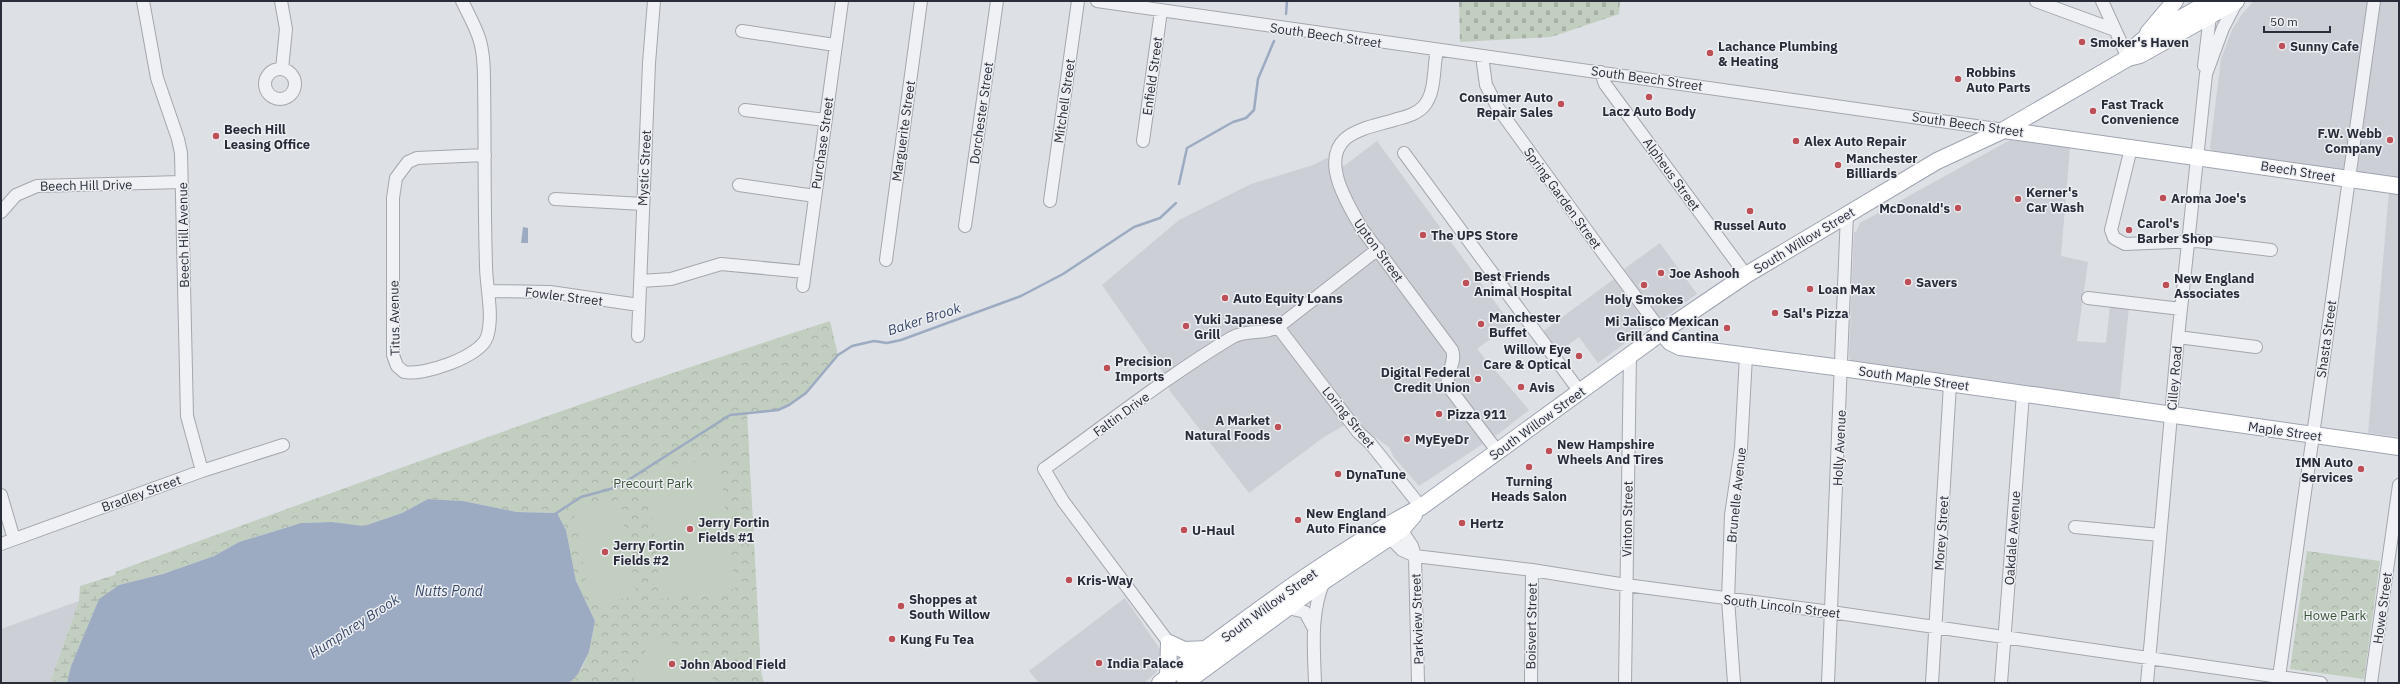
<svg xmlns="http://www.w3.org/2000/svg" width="2400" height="684" font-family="'IBM Plex Sans',sans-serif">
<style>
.built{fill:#cccfd6}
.wetland{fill:url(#wetland-marsh)}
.cemetery{fill:url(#cemetery-stones)}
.park{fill:url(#park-crowns)}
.garden{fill:#c2cec0}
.water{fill:#9cabc2}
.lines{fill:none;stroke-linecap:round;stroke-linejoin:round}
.stream{stroke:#9cabc2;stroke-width:2.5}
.minor-casing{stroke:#a3a7ae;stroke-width:14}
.major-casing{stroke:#9ea4b0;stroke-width:18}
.minor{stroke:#f0f1f4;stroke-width:12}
.major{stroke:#fff;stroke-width:16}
.poi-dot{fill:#bd4f56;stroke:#edeff3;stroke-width:1.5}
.labels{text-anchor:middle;stroke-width:3;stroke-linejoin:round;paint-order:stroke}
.street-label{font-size:13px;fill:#292d3a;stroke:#edeff3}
.poi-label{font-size:13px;font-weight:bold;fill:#292d3a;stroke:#edeff3;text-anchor:start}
.park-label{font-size:13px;fill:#3a5438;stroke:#edeff3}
.water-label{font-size:14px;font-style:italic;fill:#384969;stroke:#edeff3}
</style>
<defs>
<pattern id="wetland-marsh" width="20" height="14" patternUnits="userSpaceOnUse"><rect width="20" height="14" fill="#c2cec0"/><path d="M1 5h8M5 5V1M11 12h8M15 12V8" fill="none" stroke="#a7b1a6"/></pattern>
<pattern id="cemetery-stones" width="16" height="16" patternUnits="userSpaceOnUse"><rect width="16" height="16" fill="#c2cec0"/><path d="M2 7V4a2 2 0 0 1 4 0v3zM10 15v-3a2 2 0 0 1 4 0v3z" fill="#a7b1a6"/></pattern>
<pattern id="park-crowns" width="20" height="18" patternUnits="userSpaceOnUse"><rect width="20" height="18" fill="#c2cec0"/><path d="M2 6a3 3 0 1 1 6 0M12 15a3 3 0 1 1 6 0" fill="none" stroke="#a7b1a6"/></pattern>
</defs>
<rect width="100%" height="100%" fill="#dde0e5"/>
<path class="built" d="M 2254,1 L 2368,1 L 2345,168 L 2342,170 L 2213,152 L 2210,148 L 2221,59 L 2232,30 L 2242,14 Z
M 2380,1 L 2399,1 L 2399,178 L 2357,172 Z
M 2010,140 L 2070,147 L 2061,256 L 2088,262 L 2077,341 L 2106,343 L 2110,306 L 2129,307 L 2119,404 L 1851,362 L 1849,356 L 1854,232 L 1856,232 L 1860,223 Z
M 1377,141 L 1511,324 L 1477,349 L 1529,410 L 1501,432 L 1419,486 L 1393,456 L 1389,447 L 1362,428 L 1345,425 L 1324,437 L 1249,493 L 1170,391 L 1164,374 L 1102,285 L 1179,220 L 1251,184 L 1313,165 L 1327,158 L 1344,166 Z
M 2389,191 L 2399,192 L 2399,437 L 2368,433 Z
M 1660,243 L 1697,294 L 1661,320 L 1624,269 Z
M 1614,279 L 1648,326 L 1598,363 L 1579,337 L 1557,353 L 1542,332 Z
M 1125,598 L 1162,652 L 1163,659 L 1156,673 L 1144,683 L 1039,683 L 1029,671 Z
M 79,601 L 50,683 L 1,683 L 1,629 Z"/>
<path class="wetland" d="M 121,573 L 119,585 L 99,599 L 71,666 L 67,683 L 50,683 L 79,601 L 80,586 Z"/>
<path class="cemetery" d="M 1459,1 L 1620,1 L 1619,14 L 1551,37 L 1460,42 Z"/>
<path class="park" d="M 830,321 L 838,355 C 822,373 803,404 778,410 C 768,412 757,410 747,412 L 761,671 L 764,683 L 569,683 L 582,668 L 589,652 L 595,621 L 576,581 L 566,530 L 557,513 L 517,512 L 463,501 L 428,499 L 402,513 L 364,526 L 332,522 L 301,523 L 239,542 L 214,556 L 163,574 L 119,585 L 115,572 C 353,484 589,399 830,321 Z
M 2307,551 L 2380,561 L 2364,679 L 2290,669 Z"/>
<path class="garden" d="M 719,459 L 735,589 L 661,599 L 647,468 Z
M 619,500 L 637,596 L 590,604 L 573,508 Z
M 652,636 C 682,647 702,651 715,683 L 632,683 Z"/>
<path class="water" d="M 523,227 L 528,228 L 528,243 L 521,243 Z
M 428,499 L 463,501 L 517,512 L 557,513 L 566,530 L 576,581 L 595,621 L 589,652 L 578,674 L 569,683 L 67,683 L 71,666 L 99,599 L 119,585 L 163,574 L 214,556 L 239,542 L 301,523 L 332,522 L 364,526 L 402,513 Z"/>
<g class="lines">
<path class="stream" d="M 1286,14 L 1287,1
M 1179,184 L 1187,148 L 1233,122 L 1246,118 L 1254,110 L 1258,79 L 1274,41
M 555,514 L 581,497 L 614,488 L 633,477 L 730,415 L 778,410 L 789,405 L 806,393 L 838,355 L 852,346 L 874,341 L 887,343 L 901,340 L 1021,296 L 1063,274 L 1134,227 L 1160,218 L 1176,203"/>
<g class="minor-casing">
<path id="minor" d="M 143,1 L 157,78 L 178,139 L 181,153 L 187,416 L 202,471
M 281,1 L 286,29 L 282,69
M 462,1 C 478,33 484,41 484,79 C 485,141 484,203 486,265 C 486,288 494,315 487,337 C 480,357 423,376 404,372 L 397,366 L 393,355 L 393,198 L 396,178 L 408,162 L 417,158 L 485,155
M 1097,1 L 2004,130
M 2036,1 L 2115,30
M 2102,1 L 2128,58
M 742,31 L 835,45
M 1437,50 C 1433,68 1436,92 1424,106 C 1416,115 1404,117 1394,120 C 1378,125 1358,128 1345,139 C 1320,162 1349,206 1362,229 L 1452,350 C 1457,363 1445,372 1448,386 L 1498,452
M 1482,56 L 1486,85 L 1498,108 L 1606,257 L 1662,332
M 2204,66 L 2210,16
M265 84a15 15 0 1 1 30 0a15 15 0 1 1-30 0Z
M 1601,72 L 1605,84 L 1746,275
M 745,110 L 825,120
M 1143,141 L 1161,11
M 2131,148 L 2111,230 L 2114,238 L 2125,244 L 2197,241 L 2271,250
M 1404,153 L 1580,392
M 739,185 L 815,196
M 555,199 L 643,204
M 1050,201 L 1078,1
M 1,212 L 16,195 L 37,186 L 181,182
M 965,226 L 997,1
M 886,260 L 921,1
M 641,281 L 671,279 L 721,264 L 805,272
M 803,286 L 842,1
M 489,291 L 550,292 L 639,305
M 2088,298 L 2181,309
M 1278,327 L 1358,432 L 1370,443 L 1421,507
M 638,336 L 649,63 L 654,1
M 2178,337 L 2256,347
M 1,495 L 14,539
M 1397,523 L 1412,546 L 1415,556 L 1418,683
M 2075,527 L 2160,535
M 1384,532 L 1402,550 L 1415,556 L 1532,570 L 1626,585 L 1831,612 L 2321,683
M 1,544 L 202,471 L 283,445
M 1288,608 L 1305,612 L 1313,627
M 1169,643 L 1063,501 L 1044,469 C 1106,425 1166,377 1231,338 C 1246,329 1264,335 1278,327 L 1378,249
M 2279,677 L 2374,1
M 1315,683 C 1314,648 1310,614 1324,581
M 1531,683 L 1532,570
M 1625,683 L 1630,355
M 1734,683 L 1728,599 L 1729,573 L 1731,515 L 1741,448 L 1746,356
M 1828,683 L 1847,213
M 1932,683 L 1950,384
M 2001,683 L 2023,394
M 2147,683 L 2178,337 L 2206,74 L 2223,28 L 2237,1
M 2371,683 L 2399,485"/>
</g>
<g class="major-casing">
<path id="major" d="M 2148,33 L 2175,1
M 2128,58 L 2136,46 L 2143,40 L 2211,1
M 2004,130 L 2399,186
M 1662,332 L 1670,342 L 1680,347 L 1842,368 L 2399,447
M 1168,677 L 1169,643 L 1184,650 L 1207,649
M 1160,683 C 1244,621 1328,555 1421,507 L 1662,332 L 1746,275 L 1937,161 L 2004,130 L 2128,58 L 2140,55 L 2236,1
M 1185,683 L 1324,581 L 1402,529 L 1414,515"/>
</g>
<use href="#minor" class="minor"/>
<use href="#major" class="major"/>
</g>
<g class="poi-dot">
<circle cx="2082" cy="42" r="4"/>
<circle cx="2282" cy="46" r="4"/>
<circle cx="1710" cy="53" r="4"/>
<circle cx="1958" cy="79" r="4"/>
<circle cx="1649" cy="97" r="4"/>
<circle cx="1561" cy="104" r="4"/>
<circle cx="2093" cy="111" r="4"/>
<circle cx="216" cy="136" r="4"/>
<circle cx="2390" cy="140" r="4"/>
<circle cx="1796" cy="141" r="4"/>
<circle cx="1838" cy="165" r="4"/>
<circle cx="2163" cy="198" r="4"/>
<circle cx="2018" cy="199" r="4"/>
<circle cx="1958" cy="208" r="4"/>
<circle cx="1750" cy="211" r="4"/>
<circle cx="2129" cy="230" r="4"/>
<circle cx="1423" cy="235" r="4"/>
<circle cx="1661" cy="273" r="4"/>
<circle cx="1908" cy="282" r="4"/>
<circle cx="1466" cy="283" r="4"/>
<circle cx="1644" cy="285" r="4"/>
<circle cx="2166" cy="285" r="4"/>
<circle cx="1810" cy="289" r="4"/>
<circle cx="1225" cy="298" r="4"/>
<circle cx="1775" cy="313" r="4"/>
<circle cx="1481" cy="324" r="4"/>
<circle cx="1186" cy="326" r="4"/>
<circle cx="1727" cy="328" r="4"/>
<circle cx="1579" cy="356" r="4"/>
<circle cx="1107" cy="368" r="4"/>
<circle cx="1478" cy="379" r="4"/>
<circle cx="1521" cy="387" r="4"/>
<circle cx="1439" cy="414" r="4"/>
<circle cx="1278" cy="427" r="4"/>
<circle cx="1407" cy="439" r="4"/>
<circle cx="1549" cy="451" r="4"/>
<circle cx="1529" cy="467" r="4"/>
<circle cx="2361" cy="469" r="4"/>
<circle cx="1338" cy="474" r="4"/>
<circle cx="1298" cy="520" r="4"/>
<circle cx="1462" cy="523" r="4"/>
<circle cx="690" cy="529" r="4"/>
<circle cx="1184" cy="530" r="4"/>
<circle cx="605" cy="552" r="4"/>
<circle cx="1069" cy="580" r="4"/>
<circle cx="901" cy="606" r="4"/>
<circle cx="892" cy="639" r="4"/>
<circle cx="1099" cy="663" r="4"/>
<circle cx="672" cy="664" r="4"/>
</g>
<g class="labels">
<g class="street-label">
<text transform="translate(1326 35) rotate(8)" y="5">South Beech Street</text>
<text transform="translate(1152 76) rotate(-82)" y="5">Enfield Street</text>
<text transform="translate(1647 78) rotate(8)" y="5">South Beech Street</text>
<text transform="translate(1064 101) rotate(-82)" y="5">Mitchell Street</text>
<text transform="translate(981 113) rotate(-82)" y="5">Dorchester Street</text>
<text transform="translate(1968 124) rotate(8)" y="5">South Beech Street</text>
<text transform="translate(903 131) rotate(-82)" y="5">Marguerite Street</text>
<text transform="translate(822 143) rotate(-82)" y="5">Purchase Street</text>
<text transform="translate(644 168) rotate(-87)" y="5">Mystic Street</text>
<text transform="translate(2298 171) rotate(9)" y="5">Beech Street</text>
<text transform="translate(1672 174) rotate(54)" y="5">Alpheus Street</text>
<text transform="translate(86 185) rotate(-1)" y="5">Beech Hill Drive</text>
<text transform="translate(1563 198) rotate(54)" y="5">Spring Garden Street</text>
<text transform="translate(183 235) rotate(-91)" y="5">Beech Hill Avenue</text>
<text transform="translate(1804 240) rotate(-31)" y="5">South Willow Street</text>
<text transform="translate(1379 250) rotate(54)" y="5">Upton Street</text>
<text transform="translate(564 296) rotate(7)" y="5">Fowler Street</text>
<text transform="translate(394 318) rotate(-91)" y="5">Titus Avenue</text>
<text transform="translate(2326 339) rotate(-82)" y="5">Shasta Street</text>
<text transform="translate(1914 378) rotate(8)" y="5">South Maple Street</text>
<text transform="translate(2174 378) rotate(-85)" y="5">Cilley Road</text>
<text transform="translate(1121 414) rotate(-36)" y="5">Faltin Drive</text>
<text transform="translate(1349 417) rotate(51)" y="5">Loring Street</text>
<text transform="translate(1537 423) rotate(-36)" y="5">South Willow Street</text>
<text transform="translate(2285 431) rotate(8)" y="5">Maple Street</text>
<text transform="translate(1839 448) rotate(-87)" y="5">Holly Avenue</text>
<text transform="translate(141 493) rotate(-20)" y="5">Bradley Street</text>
<text transform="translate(1736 495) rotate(-84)" y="5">Brunelle Avenue</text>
<text transform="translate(1627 519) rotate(-89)" y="5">Vinton Street</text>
<text transform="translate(1941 533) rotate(-86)" y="5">Morey Street</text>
<text transform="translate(2012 538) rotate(-86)" y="5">Oakdale Avenue</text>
<text transform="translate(1269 605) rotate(-36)" y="5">South Willow Street</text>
<text transform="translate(1782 606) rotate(7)" y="5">South Lincoln Street</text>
<text transform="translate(2382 608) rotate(-82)" y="5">Howe Street</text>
<text transform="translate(1417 619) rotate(-92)" y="5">Parkview Street</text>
<text transform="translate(1531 626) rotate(-89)" y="5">Boisvert Street</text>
</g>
<g class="poi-label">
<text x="2090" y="47">Smoker's Haven</text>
<text x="1718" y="51">Lachance Plumbing<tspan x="1718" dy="15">&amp; Heating</tspan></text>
<text x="2290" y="51">Sunny Cafe</text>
<text x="1966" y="77">Robbins<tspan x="1966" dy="15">Auto Parts</tspan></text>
<text x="1553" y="102" text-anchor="end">Consumer Auto<tspan x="1553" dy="15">Repair Sales</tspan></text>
<text x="2101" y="109">Fast Track<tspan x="2101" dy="15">Convenience</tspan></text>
<text x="1649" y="116" text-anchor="middle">Lacz Auto Body</text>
<text x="224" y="134">Beech Hill<tspan x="224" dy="15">Leasing Office</tspan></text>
<text x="2382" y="138" text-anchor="end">F.W. Webb<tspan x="2382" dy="15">Company</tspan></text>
<text x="1804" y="146">Alex Auto Repair</text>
<text x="1846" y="163">Manchester<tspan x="1846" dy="15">Billiards</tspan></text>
<text x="2026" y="197">Kerner's<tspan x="2026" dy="15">Car Wash</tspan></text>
<text x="2171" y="203">Aroma Joe's</text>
<text x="1950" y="213" text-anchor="end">McDonald's</text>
<text x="2137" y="228">Carol's<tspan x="2137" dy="15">Barber Shop</tspan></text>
<text x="1750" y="230" text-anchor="middle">Russel Auto</text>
<text x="1431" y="240">The UPS Store</text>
<text x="1669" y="278">Joe Ashooh</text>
<text x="1474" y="281">Best Friends<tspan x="1474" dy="15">Animal Hospital</tspan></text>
<text x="2174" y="283">New England<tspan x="2174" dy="15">Associates</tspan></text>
<text x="1916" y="287">Savers</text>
<text x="1818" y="294">Loan Max</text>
<text x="1233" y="303">Auto Equity Loans</text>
<text x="1644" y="304" text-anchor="middle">Holy Smokes</text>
<text x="1783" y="318">Sal's Pizza</text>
<text x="1489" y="322">Manchester<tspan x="1489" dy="15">Buffet</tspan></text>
<text x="1194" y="324">Yuki Japanese<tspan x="1194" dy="15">Grill</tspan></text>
<text x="1719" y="326" text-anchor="end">Mi Jalisco Mexican<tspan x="1719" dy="15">Grill and Cantina</tspan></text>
<text x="1571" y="354" text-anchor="end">Willow Eye<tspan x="1571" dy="15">Care &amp; Optical</tspan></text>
<text x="1115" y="366">Precision<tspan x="1115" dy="15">Imports</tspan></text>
<text x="1470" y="377" text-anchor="end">Digital Federal<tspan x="1470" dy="15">Credit Union</tspan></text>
<text x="1529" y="392">Avis</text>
<text x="1447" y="419">Pizza 911</text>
<text x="1270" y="425" text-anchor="end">A Market<tspan x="1270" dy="15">Natural Foods</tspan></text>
<text x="1415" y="444">MyEyeDr</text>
<text x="1557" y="449">New Hampshire<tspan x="1557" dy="15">Wheels And Tires</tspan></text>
<text x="2353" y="467" text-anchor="end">IMN Auto<tspan x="2353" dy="15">Services</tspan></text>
<text x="1346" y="479">DynaTune</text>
<text x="1529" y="486" text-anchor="middle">Turning<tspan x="1529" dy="15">Heads Salon</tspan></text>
<text x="1306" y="518">New England<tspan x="1306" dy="15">Auto Finance</tspan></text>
<text x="698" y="527">Jerry Fortin<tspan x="698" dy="15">Fields #1</tspan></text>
<text x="1470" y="528">Hertz</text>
<text x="1192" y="535">U-Haul</text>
<text x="613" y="550">Jerry Fortin<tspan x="613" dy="15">Fields #2</tspan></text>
<text x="1077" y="585">Kris-Way</text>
<text x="909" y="604">Shoppes at<tspan x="909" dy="15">South Willow</tspan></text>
<text x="900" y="644">Kung Fu Tea</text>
<text x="1107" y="668">India Palace</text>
<text x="680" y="669">John Abood Field</text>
</g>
<g class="park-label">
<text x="653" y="488">Precourt Park</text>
<text x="2335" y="620">Howe Park</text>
</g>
<g class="water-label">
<text transform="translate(924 319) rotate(-18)" y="5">Baker Brook</text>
<text x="449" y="596">Nutts Pond</text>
<text transform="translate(354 626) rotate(-33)" y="5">Humphrey Brook</text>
</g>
</g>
<rect width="2400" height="684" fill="none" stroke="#292d3a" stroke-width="4"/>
<path d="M2264 26v6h66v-6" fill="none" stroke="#292d3a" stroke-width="2"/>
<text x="2270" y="26" font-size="12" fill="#292d3a" stroke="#edeff3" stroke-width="3" paint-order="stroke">50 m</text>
</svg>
